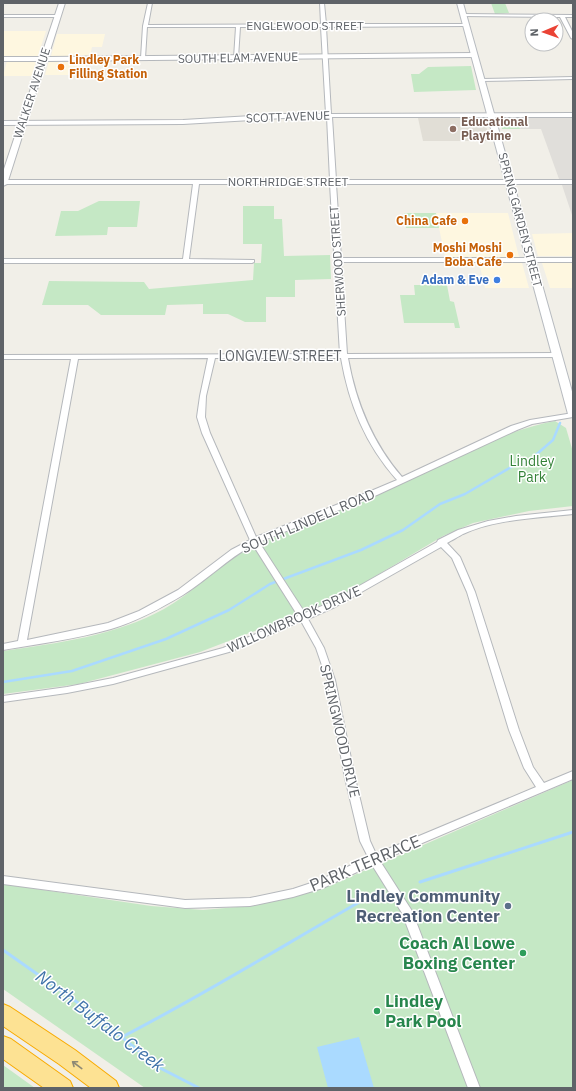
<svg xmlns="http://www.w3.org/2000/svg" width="576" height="1091" font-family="'IBM Plex Sans',sans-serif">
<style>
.commercial{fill:#fef7e0}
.industrial{fill:#e0deda}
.education{fill:#e1ded6}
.green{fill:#c5e8c5}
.water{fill:#aadaff}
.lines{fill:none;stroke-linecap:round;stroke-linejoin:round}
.stream-far1{stroke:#aadaff;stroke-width:2.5}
.stream{stroke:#aadaff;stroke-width:3}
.minor-casing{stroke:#b5b8bc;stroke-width:2}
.tertiary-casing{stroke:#b5b8bc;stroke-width:2}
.secondary-casing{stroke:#b6babf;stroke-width:2}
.motorway-casing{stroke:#f9ab00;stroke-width:2}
.minor{fill:#fff;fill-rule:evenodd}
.tertiary{fill:#fff;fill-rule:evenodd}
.secondary{fill:#fff;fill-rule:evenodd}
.motorway{fill:#fde293;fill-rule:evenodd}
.oneway{stroke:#8e8975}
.food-dot{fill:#e8710a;stroke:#fff;stroke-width:1.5}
.education-dot{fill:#8d6e63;stroke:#fff;stroke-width:1.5}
.shop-dot{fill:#3f7fe0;stroke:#fff;stroke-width:1.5}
.service-dot{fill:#5c6f8a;stroke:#fff;stroke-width:1.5}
.leisure-dot{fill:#2e9e5b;stroke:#fff;stroke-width:1.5}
.labels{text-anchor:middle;stroke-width:3;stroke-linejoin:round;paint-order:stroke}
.far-street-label{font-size:12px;fill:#5f6368;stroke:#fff}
.far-food-label{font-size:12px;font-weight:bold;fill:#c56008;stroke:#fff;text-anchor:end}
.far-education-label{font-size:12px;font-weight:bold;fill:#785e54;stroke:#fff;text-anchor:start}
.far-shop-label{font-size:12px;font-weight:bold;fill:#366cbe;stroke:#fff;text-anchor:end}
.street-label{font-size:14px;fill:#5f6368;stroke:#fff}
.park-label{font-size:14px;fill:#348238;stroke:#fff}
.near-street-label{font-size:17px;fill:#5f6368;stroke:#fff}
.near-service-label{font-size:17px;font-weight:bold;fill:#4e5e75;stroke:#fff;text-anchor:end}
.near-leisure-label{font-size:17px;font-weight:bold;fill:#27864d;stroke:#fff;text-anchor:end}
.near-water-label{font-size:18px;font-style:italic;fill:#4174aa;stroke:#fff}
</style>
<rect width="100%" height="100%" fill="#f1efe8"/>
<path class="commercial" d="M 3,31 L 46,31 L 38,56 L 3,57 Z
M 57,34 L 105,34 L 102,47 L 92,47 L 90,56 L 51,56 Z
M 7,61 L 36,61 L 32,76 L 3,76 Z
M 49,61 L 87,61 L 83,75 L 45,75 Z
M 436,213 L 508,213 L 519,257 L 445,257 Z
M 573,233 L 573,256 L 538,256 L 532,234 Z
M 479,263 L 522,263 L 529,288 L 485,288 Z
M 542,263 L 573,263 L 573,288 L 550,288 Z"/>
<path class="industrial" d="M 517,118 L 573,118 L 573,179 L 559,179 L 541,129 L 520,129 Z
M 562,185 L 573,185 L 573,218 Z"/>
<path class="education" d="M 418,118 L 484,118 L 490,141 L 423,141 Z"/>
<path class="green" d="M 491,3 L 505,3 L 509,13 L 495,14 Z
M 471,66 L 476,90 L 414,92 L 411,74 L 419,74 L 428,67 Z
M 499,118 L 517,118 L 520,129 L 502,129 Z
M 99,201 L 140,201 L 137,227 L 108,227 L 107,235 L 55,236 L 61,211 L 78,211 Z
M 243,206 L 274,206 L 274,219 L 282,219 L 284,256 L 330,255 L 331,279 L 295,280 L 295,297 L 266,297 L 266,322 L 245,322 L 228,314 L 203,314 L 203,304 L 167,305 L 165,315 L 101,315 L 88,305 L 42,305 L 49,281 L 144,282 L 149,289 L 253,280 L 254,263 L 261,263 L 262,244 L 243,244 Z
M 404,213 L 436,213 L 439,228 L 406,228 Z
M 414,285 L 447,285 L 450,301 L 454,302 L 460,328 L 455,328 L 454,323 L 404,323 L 400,295 L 415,295 Z
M 555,421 L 566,428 L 573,452 L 573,506 L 529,511 L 473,523 L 443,536 L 359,586 L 315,608 L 200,652 L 79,684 L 3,694 L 3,651 C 58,643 115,636 164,609 C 194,592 217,567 246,550 C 293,528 342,511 389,489 C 443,465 496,432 555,421 Z
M 573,780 L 573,1088 L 145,1088 L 3,989 L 3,884 L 151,906 L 203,910 L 248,906 L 296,896 L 329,886 Z
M 3,1065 L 35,1088 L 3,1088 Z"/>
<path class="water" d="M 359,1037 L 374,1088 L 328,1088 L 317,1047 Z"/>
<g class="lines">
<path class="stream-far1" d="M 3,682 L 72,671 L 166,639 L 229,610 L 270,584 L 361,550 L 403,530 L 440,504 L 465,494 L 513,466 L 530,460 L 553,440 L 560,423"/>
<path class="stream" d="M 420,882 L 573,832
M 3,950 L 94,1014 L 158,1067 L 199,1088
M 122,1037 C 209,992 292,940 377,892"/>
<g class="minor-casing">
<path id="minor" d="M 148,3 L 152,3 L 148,25 L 321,24 L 320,3 L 324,3 L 326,24 L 465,24 L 467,25 L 465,26 L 326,27 L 331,114 L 573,113 L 573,117 L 332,117 L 336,180 L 573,180 L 573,184 L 336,184 L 341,258 L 573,258 L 573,262 L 341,262 L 347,354 L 558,353 L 561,355 L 558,357 L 348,358 C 356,403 372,442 402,477 L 511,426 L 530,420 L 573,413 L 573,417 L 532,424 L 517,430 L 377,495 L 259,542 L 305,613 L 329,603 L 437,542 L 438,540 L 458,530 L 488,521 L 516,516 L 573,510 L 573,514 C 538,518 495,519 463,534 C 458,537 452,540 447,543 L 460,557 L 475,592 L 519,730 L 533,767 L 544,783 L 573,771 L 573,779 L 380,861 L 412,911 L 480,1088 L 468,1088 L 402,913 L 372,865 L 323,888 L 293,897 L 250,906 L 185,908 L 3,884 L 3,876 L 185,900 L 250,898 L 293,889 L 320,880 L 368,857 L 360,841 L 345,778 L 327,680 L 316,648 L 301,621 L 229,652 L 113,684 L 67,693 L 3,702 L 3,696 L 67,687 L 113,678 L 223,648 L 298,616 L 253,545 C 227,559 207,580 183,595 C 161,608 136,622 111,629 C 76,639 39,644 3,650 L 3,644 L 18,641 L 71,359 L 3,359 L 3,355 L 340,354 L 330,184 L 199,184 L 189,259 L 254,260 L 254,262 L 252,263 L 3,263 L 3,259 L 183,259 L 193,184 L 3,184 L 3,180 L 330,180 L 327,117 L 284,118 L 183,124 L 3,125 L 3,121 L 183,120 L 284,114 L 326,114 L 321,27 L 240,27 L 238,58 L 236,59 L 234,58 L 236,27 L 147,27 L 145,58 L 143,59 L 141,58 L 143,26 ZM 208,358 L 200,396 L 197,417 L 202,433 L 250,540 L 231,550 L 178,590 L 139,611 L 108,623 L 27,640 L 78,359 ZM 215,358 L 341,358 C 349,404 365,444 397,480 L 371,491 L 256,537 L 210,433 L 205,417 L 206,396 ZM 441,547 L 452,558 L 467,592 L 509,730 L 524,768 L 536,787 L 376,854 L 370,841 L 355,778 L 335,680 L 324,648 L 308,619 L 335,607 Z
M 463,14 L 573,15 L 573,17 L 565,17 L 573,33 L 573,39 L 571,38 L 560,17 L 461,16 L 461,14 Z
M 3,15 L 57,15 L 59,16 L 57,17 L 3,17 Z
M 573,77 L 573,79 L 482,81 L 480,80 L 482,79 Z"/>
</g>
<g class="tertiary-casing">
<path id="tertiary" d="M 59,3 L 65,3 L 48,57 L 474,53 L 477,55 L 474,57 L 46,61 L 7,184 L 3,186 L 3,172 L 40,61 L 3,61 L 3,57 L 41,57 Z"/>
</g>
<g class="secondary-casing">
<path id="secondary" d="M 457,3 L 463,3 L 573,395 L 573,417 L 568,414 Z"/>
</g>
<g class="motorway-casing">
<path id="motorway" d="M 3,1004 L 10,1007 L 75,1050 L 116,1081 L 119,1088 L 91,1088 L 59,1064 L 3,1026 Z
M 3,1036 L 11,1039 L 70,1081 L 73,1088 L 44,1088 L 3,1059 Z"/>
</g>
<use href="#minor" class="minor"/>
<use href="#tertiary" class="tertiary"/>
<use href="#secondary" class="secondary"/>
<use href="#motorway" class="motorway"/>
</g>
<defs><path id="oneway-shaft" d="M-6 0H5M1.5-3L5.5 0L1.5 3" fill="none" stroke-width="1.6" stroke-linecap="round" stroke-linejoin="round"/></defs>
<use class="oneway" href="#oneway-shaft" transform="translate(77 1065) rotate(-143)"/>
<g class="food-dot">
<circle cx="61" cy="67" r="4"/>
<circle cx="465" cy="221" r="4"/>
<circle cx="510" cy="255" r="4"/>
</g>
<circle class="education-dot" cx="453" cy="129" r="4"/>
<circle class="shop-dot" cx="497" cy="280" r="4"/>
<circle class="service-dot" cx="508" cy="906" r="4"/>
<g class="leisure-dot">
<circle cx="523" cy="953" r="4"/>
<circle cx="377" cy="1011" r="4"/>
</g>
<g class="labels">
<g class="far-street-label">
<text x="305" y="30">ENGLEWOOD STREET</text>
<text transform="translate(238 58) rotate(-1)" y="4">SOUTH ELAM AVENUE</text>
<text transform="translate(32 93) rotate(-72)" y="4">WALKER AVENUE</text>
<text transform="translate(288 117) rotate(-2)" y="4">SCOTT AVENUE</text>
<text x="288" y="186">NORTHRIDGE STREET</text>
<text transform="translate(520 220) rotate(75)" y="4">SPRING GARDEN STREET</text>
<text transform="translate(338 261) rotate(-94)" y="4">SHERWOOD STREET</text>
</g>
<g class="far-food-label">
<text x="69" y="64" text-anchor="start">Lindley Park<tspan x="69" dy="14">Filling Station</tspan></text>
<text x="457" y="225">China Cafe</text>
<text x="502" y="252">Moshi Moshi<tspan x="502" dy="14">Boba Cafe</tspan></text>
</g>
<g class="far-education-label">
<text x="461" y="126">Educational<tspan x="461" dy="14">Playtime</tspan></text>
</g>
<g class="far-shop-label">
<text x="489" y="284">Adam &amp; Eve</text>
</g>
<g class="street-label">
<text x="280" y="361">LONGVIEW STREET</text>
<text transform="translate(308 521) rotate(-23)" y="5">SOUTH LINDELL ROAD</text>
<text transform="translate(294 619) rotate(-24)" y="5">WILLOWBROOK DRIVE</text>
<text transform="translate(340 731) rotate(77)" y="5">SPRINGWOOD DRIVE</text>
</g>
<g class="park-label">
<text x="532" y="466">Lindley<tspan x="532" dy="16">Park</tspan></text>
</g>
<g class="near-street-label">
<text transform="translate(365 863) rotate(-23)" y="6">PARK TERRACE</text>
</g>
<g class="near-service-label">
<text x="500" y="902">Lindley Community<tspan x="500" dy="20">Recreation Center</tspan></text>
</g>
<g class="near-leisure-label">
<text x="515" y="949">Coach Al Lowe<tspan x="515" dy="20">Boxing Center</tspan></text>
<text x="385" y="1007" text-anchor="start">Lindley<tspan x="385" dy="20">Park Pool</tspan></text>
</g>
<g class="near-water-label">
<text transform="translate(100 1021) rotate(37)" y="6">North Buffalo Creek</text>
</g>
</g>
<rect width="576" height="1091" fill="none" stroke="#5f6368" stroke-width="8"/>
<g transform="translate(544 32) rotate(268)"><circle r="19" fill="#ffffff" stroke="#bfc1c3"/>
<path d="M0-3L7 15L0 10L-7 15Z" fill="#ea4335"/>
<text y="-6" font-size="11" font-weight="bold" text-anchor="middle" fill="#5f6368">N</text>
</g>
</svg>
